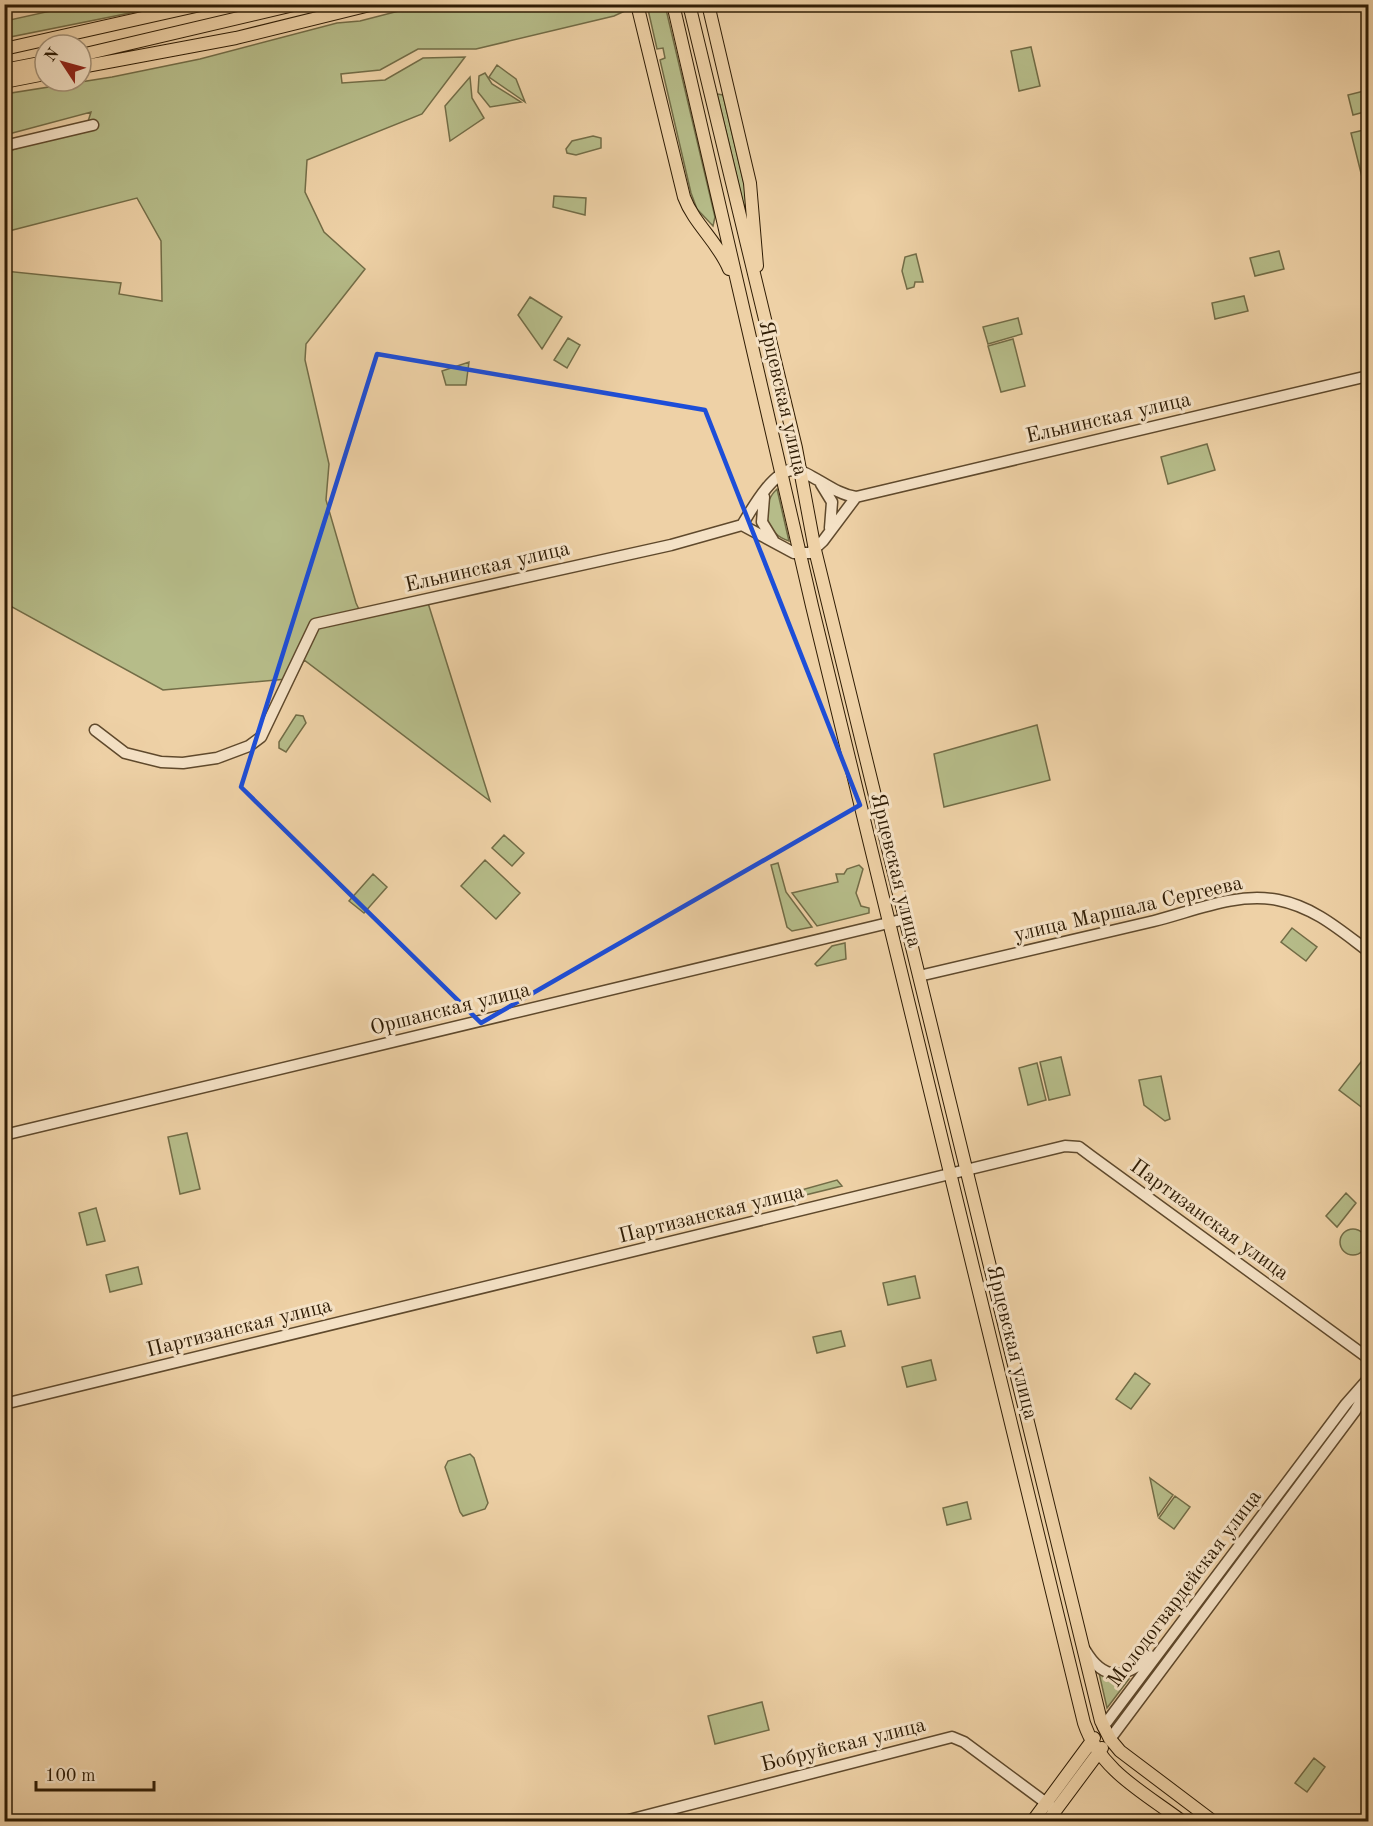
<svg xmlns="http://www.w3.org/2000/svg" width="1373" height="1826" font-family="'Old Standard TT',serif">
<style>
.green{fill:#b6bc89;stroke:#726c46;stroke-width:1.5}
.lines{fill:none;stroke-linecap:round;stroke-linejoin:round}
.minor-casing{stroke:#5f492c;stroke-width:13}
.major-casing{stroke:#2f1c04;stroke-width:14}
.minor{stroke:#f4e1c5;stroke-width:10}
.major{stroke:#eed1a6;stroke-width:12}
.marked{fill:none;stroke:#1d4ed8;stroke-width:4.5;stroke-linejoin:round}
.labels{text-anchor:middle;stroke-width:6;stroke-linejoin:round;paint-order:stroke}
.street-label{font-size:21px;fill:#2f1c04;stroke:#f4e1c5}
</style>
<rect width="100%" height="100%" fill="#eed1a6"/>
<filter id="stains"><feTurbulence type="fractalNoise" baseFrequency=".00333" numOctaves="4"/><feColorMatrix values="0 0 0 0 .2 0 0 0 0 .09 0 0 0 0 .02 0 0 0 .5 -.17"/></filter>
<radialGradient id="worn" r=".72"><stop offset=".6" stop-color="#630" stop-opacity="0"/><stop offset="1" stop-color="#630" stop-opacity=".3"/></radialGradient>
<path class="green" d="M 78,5 L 78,4 L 170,5 L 5,38 L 5,21 Z
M 422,5 L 627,5 L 625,11 L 614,16 L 476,49 L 418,49 L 380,70 L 341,74 L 342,83 L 385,80 L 423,58 L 465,57 L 422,114 L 307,160 L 305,192 L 324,232 L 365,269 L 306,344 L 305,360 L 329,464 L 326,500 L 356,603 L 363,618 L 428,603 L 490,801 L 304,660 L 293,682 L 287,679 L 163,690 L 12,607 L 5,600 L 5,271 L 121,283 L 119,294 L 162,301 L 161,241 L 137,198 L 5,232 L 5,152 L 86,128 L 91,112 L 5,135 L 5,94 L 112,77 L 200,59 L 337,23 L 360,21 Z
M 647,5 L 665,5 L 715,217 L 713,226 L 697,209 L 691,193 L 660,60 L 665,58 L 663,48 L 657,49 Z
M 1031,47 L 1040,86 L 1019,91 L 1011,51 Z
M 497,65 L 516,79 L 525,102 L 489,77 Z
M 485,73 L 492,84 L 521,102 L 490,107 L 478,92 L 479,76 Z
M 470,77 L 472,98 L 484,118 L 450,141 L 445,106 Z
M 1368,90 L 1368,111 L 1353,115 L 1348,95 Z
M 717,94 L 723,95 L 748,200 L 744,207 Z
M 1368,129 L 1368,180 L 1363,181 L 1351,133 Z
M 593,136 L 601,138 L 601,148 L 576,155 L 567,153 L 566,149 L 572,141 Z
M 554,196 L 586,198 L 585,215 L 553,207 Z
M 1279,251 L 1284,269 L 1255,276 L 1250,258 Z
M 916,254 L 923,282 L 915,282 L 914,287 L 907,289 L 902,271 L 905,257 Z
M 1244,296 L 1248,311 L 1215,319 L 1212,303 Z
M 530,297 L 562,317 L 542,349 L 518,315 Z
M 1018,318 L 1022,334 L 988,344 L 983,327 Z
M 568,338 L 580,345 L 567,368 L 554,360 Z
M 1013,339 L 1025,386 L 1001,392 L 988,346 Z
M 469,362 L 466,385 L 446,385 L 442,371 Z
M 1207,444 L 1215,470 L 1168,484 L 1161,457 Z
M 777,489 L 789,541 C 765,534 759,506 777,489 Z
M 296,715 L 303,716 L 306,723 L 286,752 L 279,748 L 279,742 Z
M 1037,725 L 1050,780 L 944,807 L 934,754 Z
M 504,835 L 524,853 L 512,866 L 492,848 Z
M 485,860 L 520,893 L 496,919 L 461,886 Z
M 778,863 L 786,892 L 812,927 L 792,931 L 787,927 L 771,865 Z
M 859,865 L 863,869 L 856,893 L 861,906 L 869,908 L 869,913 L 817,926 L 792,893 L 838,882 L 836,874 L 844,874 L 847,869 Z
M 373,874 L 387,887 L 364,913 L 349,901 Z
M 1292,928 L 1317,947 L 1306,961 L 1281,942 Z
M 845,943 L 846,959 L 817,966 L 815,964 L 832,946 Z
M 1368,1053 L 1368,1112 L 1339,1090 Z
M 1061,1057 L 1070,1095 L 1049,1100 L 1040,1062 Z
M 1037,1063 L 1046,1100 L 1028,1105 L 1019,1068 Z
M 1161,1076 L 1170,1119 L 1165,1121 L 1144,1105 L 1139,1080 Z
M 187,1133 L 200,1189 L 180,1194 L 168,1137 Z
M 837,1180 L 842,1186 L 789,1199 L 787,1194 Z
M 1346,1193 L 1356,1203 L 1337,1227 L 1326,1216 Z
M 96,1208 L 105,1241 L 87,1245 L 79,1213 Z
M1340 1242a13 13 0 1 1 26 0a13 13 0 1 1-26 0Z
M 138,1267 L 142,1284 L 110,1292 L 106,1275 Z
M 915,1276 L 920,1298 L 888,1305 L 883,1283 Z
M 841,1331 L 845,1346 L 817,1353 L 813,1337 Z
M 931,1360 L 936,1380 L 907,1387 L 902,1367 Z
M 1135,1373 L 1150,1384 L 1131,1409 L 1116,1399 Z
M 470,1454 L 474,1458 L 488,1503 L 485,1509 L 463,1516 L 460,1512 L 445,1467 L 448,1461 Z
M 1150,1478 L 1173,1495 L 1158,1516 Z
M 1175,1496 L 1190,1507 L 1174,1529 L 1159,1518 Z
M 967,1502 L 971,1519 L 947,1525 L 943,1508 Z
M 1099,1673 L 1116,1679 L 1129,1679 L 1107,1708 Z
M 762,1702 L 769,1730 L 715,1744 L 708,1716 Z
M 1314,1758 L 1325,1767 L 1307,1792 L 1295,1783 Z"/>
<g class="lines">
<g class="minor-casing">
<path id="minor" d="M 4,146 L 93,125
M 821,484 L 832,502 L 830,528
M 764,497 L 762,522 L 773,540
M 742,525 C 752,509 772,472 792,470 C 801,469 810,476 818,480 C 830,487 842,495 856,497 L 1368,376
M 742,525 L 794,553 L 810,553 L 823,541 L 856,497
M 95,730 L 125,753 L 161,762 L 183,763 L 217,758 L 249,746 L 261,737 L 315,624 L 671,545 L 742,525
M 919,976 C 998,958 1076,939 1154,921 C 1194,911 1236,892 1278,900 C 1314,907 1340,930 1368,951
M 4,1135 L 905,919
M 4,1404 L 1065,1146 L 1079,1147 L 1091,1156 L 1368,1358
M 1085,1650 C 1104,1682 1125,1679 1150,1656
M 1103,1727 L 1346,1404 L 1368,1379
M 1110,1739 L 1355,1411 L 1368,1389
M 621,1822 L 952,1737 L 964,1742 L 1053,1808"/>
</g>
<g class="major-casing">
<path id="major" d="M 637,4 L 684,197 C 694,224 718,242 729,269
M 673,4 L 812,606 L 1084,1723 C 1100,1771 1145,1793 1183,1822
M 689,4 L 796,448 L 815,550 L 1101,1721 L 1110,1739 L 1120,1751 L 1214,1822
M 708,4 L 750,183 L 757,266
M 4,49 L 205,4
M 81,55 L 298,4
M 81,67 L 236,38 L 374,4
M 4,70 L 45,62
M 4,82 L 45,74
M 1032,1822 L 1094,1738
M 1047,1822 L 1102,1748"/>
</g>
<use href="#minor" class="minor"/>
<use href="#major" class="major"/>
</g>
<path class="marked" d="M 377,354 L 705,410 L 860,805 L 481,1023 L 241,787 Z"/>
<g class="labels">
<g class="street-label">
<text transform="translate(784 398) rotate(77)" y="7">Ярцевская улица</text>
<text transform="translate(1108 417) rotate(-13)" y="7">Ельнинская улица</text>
<text transform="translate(487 566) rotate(-13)" y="7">Ельнинская улица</text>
<text transform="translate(897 870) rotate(76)" y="7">Ярцевская улица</text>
<text transform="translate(1128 908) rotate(-13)" y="7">улица Маршала Сергеева</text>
<text transform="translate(450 1008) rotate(-14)" y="7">Оршанская улица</text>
<text transform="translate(711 1213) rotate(-14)" y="7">Партизанская улица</text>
<text transform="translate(1210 1219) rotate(36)" y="7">Партизанская улица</text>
<text transform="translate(239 1327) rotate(-14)" y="7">Партизанская улица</text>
<text transform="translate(1013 1342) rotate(76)" y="7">Ярцевская улица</text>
<text transform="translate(1184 1588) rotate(-53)" y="7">Молодогвардейская улица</text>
<text transform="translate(843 1744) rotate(-14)" y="7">Бобруйская улица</text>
</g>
</g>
<rect width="1373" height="1826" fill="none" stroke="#eed1a6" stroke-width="24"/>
<rect x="6" y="6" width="1361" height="1814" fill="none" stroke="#2f1c04" stroke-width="3"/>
<rect x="12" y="12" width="1349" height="1802" fill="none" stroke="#2f1c04" stroke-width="1.5"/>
<g transform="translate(63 63) rotate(306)"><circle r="28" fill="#f4e1c5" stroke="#a59278" stroke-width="1.5"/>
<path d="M0-4.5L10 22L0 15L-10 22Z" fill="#8f2418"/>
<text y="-9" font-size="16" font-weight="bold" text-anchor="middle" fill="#2f1c04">N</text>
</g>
<path d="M36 1781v9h118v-9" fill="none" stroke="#2f1c04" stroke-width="3"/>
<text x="45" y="1781" font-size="18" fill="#2f1c04" stroke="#f4e1c5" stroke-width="4.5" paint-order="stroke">100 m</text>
<rect width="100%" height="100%" filter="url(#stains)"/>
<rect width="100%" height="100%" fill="url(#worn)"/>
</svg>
